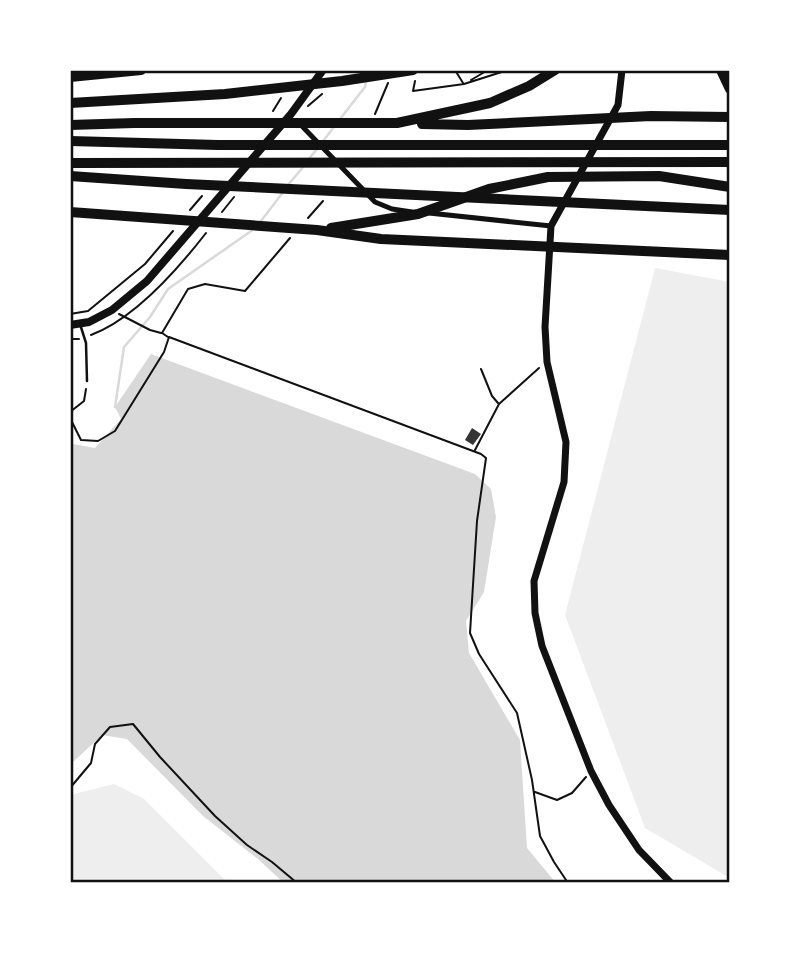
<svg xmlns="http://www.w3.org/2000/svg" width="800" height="953" font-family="Arial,sans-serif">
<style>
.green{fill:#eee}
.water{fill:#d9d9d9}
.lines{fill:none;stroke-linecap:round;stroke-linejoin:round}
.stream{stroke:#d9d9d9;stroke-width:2.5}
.building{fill:#353535}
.path{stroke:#111;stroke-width:2}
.service{stroke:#111;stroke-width:2.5}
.minor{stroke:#111;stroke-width:5}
.tertiary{stroke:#111;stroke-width:7}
.secondary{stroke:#111;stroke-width:8}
.trunk{stroke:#111;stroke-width:10}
.motorway{stroke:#111;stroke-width:10}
.neatline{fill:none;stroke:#111;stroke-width:2.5}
</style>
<rect width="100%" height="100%" fill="#fff"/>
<path class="green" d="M 655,268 L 730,282 L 730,878 L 645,828 L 565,615 Z
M 114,784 L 144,799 L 228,883 L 70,883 L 70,795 Z"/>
<path class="water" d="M 151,354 L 475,474 L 491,489 L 496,517 L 484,592 L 466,621 L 469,653 L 520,740 L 527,848 L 556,883 L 284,883 L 258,859 L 203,816 L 127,739 L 102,735 L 73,762 L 70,768 L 70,438 L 73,444 L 95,448 L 121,419 L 115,407 Z"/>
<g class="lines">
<path class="stream" d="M 340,119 L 365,87 L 366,82
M 323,141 L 334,127
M 308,160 L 317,149
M 288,185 L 304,166
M 261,221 L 284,191
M 118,408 L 115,407 L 124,347 L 150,317 L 168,289 L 254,229"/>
</g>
<path class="building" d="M 472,428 L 481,434 L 473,445 L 465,440 Z"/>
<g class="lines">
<path class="path" d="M 455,70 L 463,83
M 471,80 L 488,70
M 415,81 L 413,91 L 464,84 L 508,70
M 308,106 L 322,94
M 273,111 L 281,98
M 375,114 L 388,83
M 190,210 L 202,196
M 222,212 L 234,197
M 308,218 L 323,201
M 70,314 L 88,311 L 145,264 L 173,231
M 119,314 L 150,330 L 161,333
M 91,335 C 134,319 178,269 206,233
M 168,337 L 162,333 L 188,289 L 205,284 L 245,291 L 290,238
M 70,339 L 79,339
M 481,369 L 492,396 L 498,403
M 70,412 L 84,401 L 86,389
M 70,418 L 81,440 L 98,441 L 115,431 L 164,352 L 169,337 L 481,454 L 486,458 L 477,521 L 470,633 L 479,654 L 517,713 L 532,780 L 540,836 L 554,862 L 568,883
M 475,450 L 499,404 L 539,368
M 70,788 L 91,763 L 95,744 L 110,727 L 133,724 L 160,757 L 215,816 L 247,845 L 272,862 L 297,883
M 535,792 L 557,800 L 572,793 L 586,777"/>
<path class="service" d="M 80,324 L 86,343 L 87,381"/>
<path class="minor" d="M 299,123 L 375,202 L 392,209 L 412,212
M 429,213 L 551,226"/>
<path class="tertiary" d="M 622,70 L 618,105 L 551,226 L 545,327 L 547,362 L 566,442 L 564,482 L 534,581 L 535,613 L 542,646 L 591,771 L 609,805 L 639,850 L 671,883"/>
<path class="secondary" d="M 70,325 L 89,322 L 112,310 L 147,281 L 291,114 L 323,70"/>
<path class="trunk" d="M 70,77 L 141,70
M 70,103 L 225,94 L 342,81 L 413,70
M 70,141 L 218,145 L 730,145
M 70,163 L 730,162
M 70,176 L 186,184 L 730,210"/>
<path class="motorway" d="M 721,70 L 730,89
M 422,124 L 468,125 L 651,116 L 730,117
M 70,125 L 134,123 L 397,123 L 490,103 L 529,86 L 555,70
M 70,212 L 317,230 L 381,239 L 730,255
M 331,228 L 418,214 L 489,189 L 548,177 L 659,176 L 730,187"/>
</g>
<rect width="800" height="953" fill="none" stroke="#ffffff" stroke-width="144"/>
<rect x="72" y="72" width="656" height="809" class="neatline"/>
</svg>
